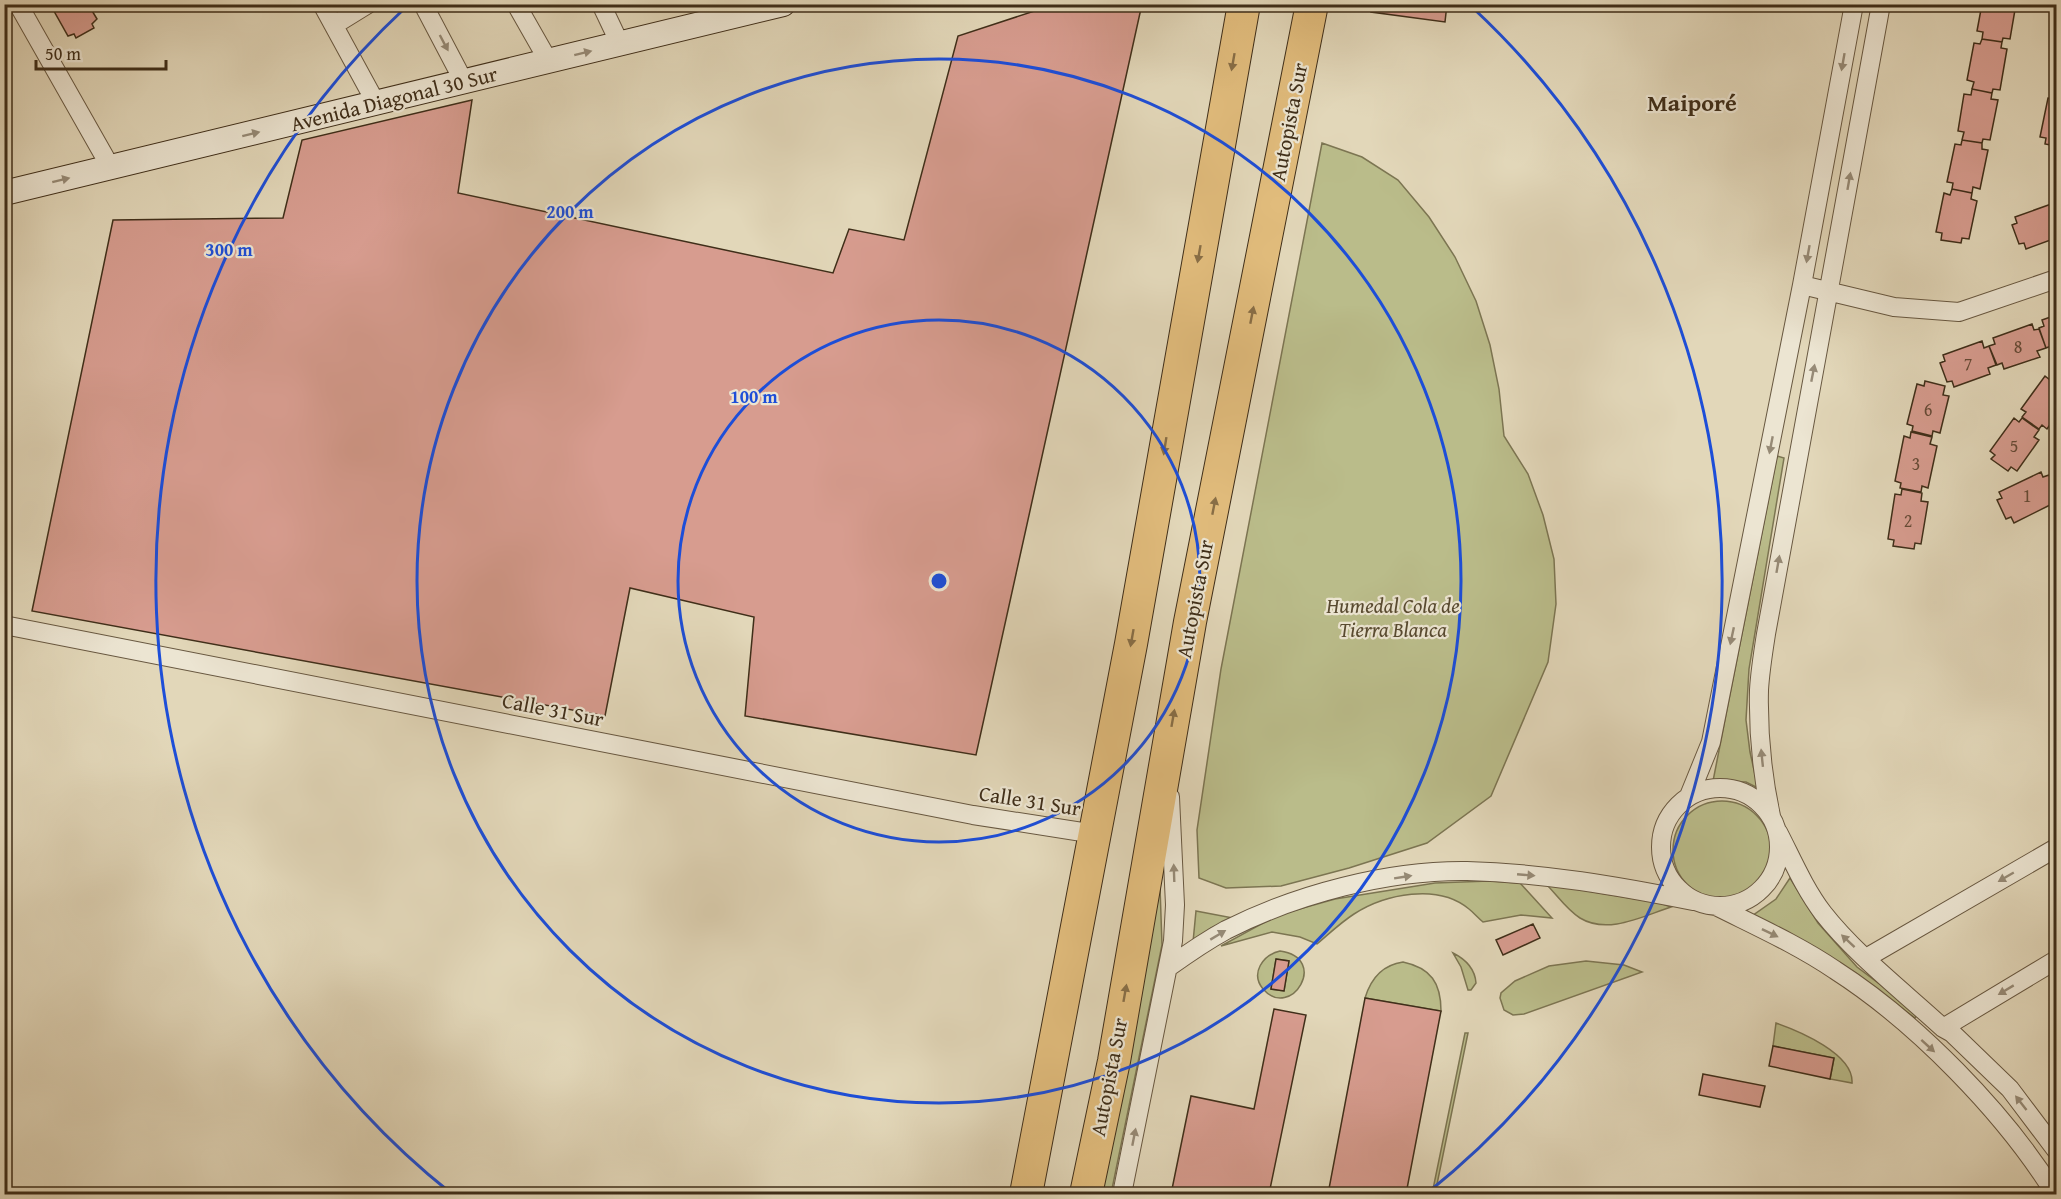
<svg xmlns="http://www.w3.org/2000/svg" width="2061" height="1199" font-family="'Gentium Book Plus',serif">
<style>
.green{fill:#babc8a;stroke:#7c7552;stroke-width:1.5;fill-rule:evenodd}
.building{fill:#d79c8f;stroke:#3f2e19;stroke-width:1.5}
.lines{fill:none;stroke-linecap:round;stroke-linejoin:round}
.street-casing{stroke:#685841;stroke-width:20}
.secondary-casing{stroke:#3f2e19;stroke-width:26}
.highway-casing{stroke:#3f2e19;stroke-width:34}
.street{stroke:#ece5d2;stroke-width:18}
.secondary{stroke:#ece5d2;stroke-width:24}
.highway{stroke:#e1bc7c;stroke-width:32}
.oneway{fill:#968a76}
.oneway2{fill:#886e46}
.ring{fill:none;stroke:#1d4ed8;stroke-width:3}
.labels{text-anchor:middle;stroke-width:4.5;stroke-linejoin:round;paint-order:stroke}
.number-label{font-size:18px;fill:#654a36}
.street-label{font-size:21px;fill:#3f2e19;stroke:#ece5d2}
.park-label{font-size:21px;font-style:italic;fill:#584a30;stroke:#ece5d2}
.quarter-label{font-size:24px;font-weight:bold;fill:#3f2e19;stroke:#ece5d2}
.centre{fill:#1d4ed8;stroke:#ece5d2;stroke-width:3}
.ring-label{font-size:18px;text-anchor:middle;font-weight:bold;fill:#1d4ed8;stroke:#ece5d2;stroke-width:4.5;stroke-linejoin:round;paint-order:stroke}
</style>
<rect width="100%" height="100%" fill="#e2d7b9"/>
<filter id="stains"><feTurbulence type="fractalNoise" baseFrequency=".00333" numOctaves="4"/><feColorMatrix values="0 0 0 0 .2 0 0 0 0 .09 0 0 0 0 .02 0 0 0 .5 -.17"/></filter>
<radialGradient id="worn" r=".72"><stop offset=".6" stop-color="#630" stop-opacity="0"/><stop offset="1" stop-color="#630" stop-opacity=".3"/></radialGradient>
<path class="green" d="M 1322,143 L 1362,157 L 1398,180 L 1429,217 L 1455,257 L 1476,301 L 1490,345 L 1499,389 L 1504,436 L 1528,474 L 1543,515 L 1554,559 L 1556,604 L 1548,662 L 1491,796 L 1427,843 L 1349,868 L 1281,886 L 1226,888 L 1199,878 L 1197,830 L 1221,669 Z
M 1777,456 L 1784,458 L 1749,669 L 1746,720 L 1750,752 L 1758,788 L 1746,782 L 1713,781 Z
M1673 850a49 49 0 1 1 98 0a49 49 0 1 1-98 0Z
M 1790,878 L 1818,923 L 1857,967 L 1918,1013 L 1915,1018 L 1854,972 L 1801,941 L 1752,916 L 1776,899 Z
M 1489,881 L 1520,883 L 1552,918 L 1521,915 L 1483,922 C 1478,918 1474,913 1469,909 C 1438,883 1385,894 1354,914 C 1340,923 1329,934 1317,944 L 1300,937 L 1272,932 L 1221,946 L 1278,915 L 1335,899 L 1435,883 Z
M 1546,884 L 1660,903 L 1671,907 C 1643,916 1608,935 1580,918 C 1567,910 1557,895 1546,884 Z
M 1160,887 L 1162,945 L 1111,1194 L 1100,1194 Z
M 1196,911 L 1233,918 L 1211,928 L 1193,942 Z
M 1280,951 C 1330,958 1291,1021 1263,989 C 1250,973 1263,955 1280,951 ZM 1276,959 L 1289,961 L 1284,991 L 1271,989 Z
M 1453,953 C 1465,959 1475,969 1476,983 L 1471,990 L 1468,990 L 1461,967 Z
M 1586,961 L 1624,965 L 1642,972 L 1524,1014 L 1513,1015 L 1504,1010 L 1500,998 L 1501,993 L 1515,981 L 1549,966 Z
M 1403,962 C 1431,968 1441,983 1441,1011 L 1365,998 C 1371,978 1382,965 1403,962 Z
M 1776,1023 C 1799,1031 1854,1054 1852,1083 L 1830,1079 L 1834,1058 L 1773,1046 Z
M 1465,1033 L 1468,1033 L 1435,1194 L 1432,1194 Z"/>
<path class="building" d="M 50,4 L 88,4 L 97,19 L 92,24 L 94,28 L 76,38 L 74,34 L 68,36 Z
M 1056,4 L 1142,4 L 976,755 L 745,716 L 754,617 L 630,588 L 605,716 L 32,611 L 113,220 L 283,218 L 302,140 L 472,100 L 458,193 L 833,273 L 849,229 L 904,240 L 958,36 Z
M 1372,4 L 1447,4 L 1445,22 L 1371,12 Z
M 1982,4 L 2016,4 L 2010,39 L 2003,38 L 2002,42 L 1982,39 L 1983,32 L 1977,31 Z
M 1982,39 L 2002,42 L 2001,48 L 2007,49 L 2000,90 L 1993,89 L 1992,93 L 1972,89 L 1974,82 L 1967,80 L 1974,43 L 1980,44 Z
M 2056,58 L 2056,86 L 2051,86 Z
M 1972,89 L 1992,93 L 1991,99 L 1998,100 L 1990,140 L 1983,139 L 1982,143 L 1962,140 L 1964,132 L 1958,131 L 1964,94 L 1971,95 Z
M 2056,94 L 2056,146 L 2045,144 L 2046,138 L 2040,137 L 2048,98 L 2055,99 Z
M 1962,140 L 1982,143 L 1982,149 L 1988,150 L 1980,189 L 1973,187 L 1972,193 L 1952,189 L 1953,183 L 1947,182 L 1955,144 L 1961,145 Z
M 1952,189 L 1972,193 L 1971,199 L 1977,201 L 1969,239 L 1962,238 L 1961,243 L 1941,240 L 1942,233 L 1936,232 L 1944,193 L 1950,195 Z
M 2054,203 L 2056,210 L 2056,238 L 2026,249 L 2024,243 L 2019,244 L 2012,225 L 2017,223 L 2015,217 Z
M 2056,315 L 2056,351 L 2053,352 L 2051,346 L 2046,348 L 2039,328 L 2044,326 L 2042,320 Z
M 2032,324 L 2034,330 L 2039,329 L 2046,348 L 2037,351 L 2040,357 L 2004,369 L 2002,363 L 1997,365 L 1989,346 L 1995,344 L 1993,338 Z
M 1982,341 L 1984,348 L 1989,346 L 1996,365 L 1988,368 L 1990,374 L 1954,387 L 1952,381 L 1947,382 L 1940,363 L 1945,361 L 1943,355 Z
M 2045,376 L 2050,380 L 2053,376 L 2056,378 L 2056,416 L 2047,429 L 2042,425 L 2039,429 L 2022,417 L 2026,412 L 2021,409 Z
M 1925,381 L 1945,386 L 1943,395 L 1949,396 L 1940,433 L 1933,431 L 1932,436 L 1912,431 L 1913,426 L 1907,424 L 1917,384 L 1924,386 Z
M 2014,418 L 2019,422 L 2022,418 L 2039,430 L 2034,437 L 2039,440 L 2017,471 L 2011,467 L 2008,471 L 1991,459 L 1995,455 L 1990,451 Z
M 1911,432 L 1932,437 L 1930,444 L 1937,446 L 1928,488 L 1922,486 L 1921,492 L 1900,488 L 1901,483 L 1895,481 L 1904,436 L 1910,438 Z
M 2041,472 L 2043,477 L 2049,475 L 2056,493 L 2050,498 L 2052,504 L 2014,523 L 2011,517 L 2006,519 L 1997,500 L 2002,498 L 1999,492 Z
M 1902,489 L 1922,493 L 1921,501 L 1928,502 L 1921,544 L 1915,543 L 1914,549 L 1893,546 L 1894,540 L 1888,539 L 1895,494 L 1901,495 Z
M 1533,924 L 1540,938 L 1503,955 L 1496,940 Z
M 1276,959 L 1289,961 L 1284,991 L 1271,989 Z
M 1365,998 L 1441,1011 L 1406,1194 L 1328,1194 Z
M 1274,1009 L 1306,1015 L 1269,1194 L 1171,1194 L 1191,1096 L 1254,1109 Z
M 1773,1046 L 1834,1058 L 1830,1079 L 1769,1066 Z
M 1703,1074 L 1765,1086 L 1760,1107 L 1699,1095 Z
M 147,1189 L 169,1194 L 146,1194 Z"/>
<g class="lines">
<g class="street-casing">
<path id="street" d="M 18,4 L 111,168
M 322,4 L 376,103
M 423,4 L 464,82
M 516,4 L 549,62
M 601,4 L 620,44
M 334,25 L 368,4
M 1802,285 L 1894,307 L 1959,312 L 2056,279
M 4,625 L 973,815 L 1095,834
M1661 847a59 59 0 1 1 118 0a59 59 0 1 1-118 0Z
M 1689,796 L 1711,742 L 1802,285 L 1854,4
M 1771,816 C 1762,774 1758,732 1759,690 C 1760,672 1763,653 1766,634 L 1881,4
M 1778,832 C 1792,859 1804,888 1823,913 C 1855,954 1904,992 1943,1028 L 1952,1033 L 2010,1089 L 2056,1150
M 1718,907 C 1758,927 1798,945 1835,970 C 1916,1022 2005,1113 2055,1194
M 1866,958 L 2056,848
M 1169,967 C 1187,954 1206,941 1226,930 C 1297,894 1388,870 1467,871 C 1544,873 1618,886 1693,901
M 1943,1028 L 2056,960
M 1122,1194 L 1173,941 L 1175,905 L 1170,797"/>
</g>
<g class="secondary-casing">
<path id="secondary" d="M 4,193 L 783,4"/>
</g>
<g class="highway-casing">
<path id="highway" d="M 1026,1194 L 1131,644 L 1244,4
M 1086,1194 L 1114,1061 L 1190,622 L 1312,4"/>
</g>
<use href="#street" class="street"/>
<use href="#secondary" class="secondary"/>
<use href="#highway" class="highway"/>
</g>
<defs><path id="oneway-solid" d="M-6-.8H1V-3.2L6.5 0L1 3.2V.8H-6Z" transform="scale(1.5)"/></defs>
<g class="oneway">
<use href="#oneway-solid" transform="translate(444 43) rotate(62)"/>
<use href="#oneway-solid" transform="translate(583 53) rotate(-14)"/>
<use href="#oneway-solid" transform="translate(1843 62) rotate(100)"/>
<use href="#oneway-solid" transform="translate(251 134) rotate(-14)"/>
<use href="#oneway-solid" transform="translate(61 180) rotate(-14)"/>
<use href="#oneway-solid" transform="translate(1849 181) rotate(-80)"/>
<use href="#oneway-solid" transform="translate(1808 254) rotate(100)"/>
<use href="#oneway-solid" transform="translate(1813 373) rotate(-79)"/>
<use href="#oneway-solid" transform="translate(1771 445) rotate(101)"/>
<use href="#oneway-solid" transform="translate(1778 564) rotate(-80)"/>
<use href="#oneway-solid" transform="translate(1732 636) rotate(102)"/>
<use href="#oneway-solid" transform="translate(1762 758) rotate(-96)"/>
<use href="#oneway-solid" transform="translate(1174 873) rotate(-92)"/>
<use href="#oneway-solid" transform="translate(1526 875) rotate(5)"/>
<use href="#oneway-solid" transform="translate(1403 877) rotate(-9)"/>
<use href="#oneway-solid" transform="translate(2006 877) rotate(150)"/>
<use href="#oneway-solid" transform="translate(1770 933) rotate(26)"/>
<use href="#oneway-solid" transform="translate(1218 935) rotate(-31)"/>
<use href="#oneway-solid" transform="translate(1848 941) rotate(-137)"/>
<use href="#oneway-solid" transform="translate(2006 990) rotate(149)"/>
<use href="#oneway-solid" transform="translate(1928 1046) rotate(42)"/>
<use href="#oneway-solid" transform="translate(2021 1103) rotate(-128)"/>
<use href="#oneway-solid" transform="translate(1134 1137) rotate(-79)"/>
</g>
<g class="oneway2">
<use href="#oneway-solid" transform="translate(1233 62) rotate(100)"/>
<use href="#oneway-solid" transform="translate(1199 254) rotate(100)"/>
<use href="#oneway-solid" transform="translate(1252 315) rotate(-79)"/>
<use href="#oneway-solid" transform="translate(1165 446) rotate(99)"/>
<use href="#oneway-solid" transform="translate(1214 506) rotate(-79)"/>
<use href="#oneway-solid" transform="translate(1132 638) rotate(100)"/>
<use href="#oneway-solid" transform="translate(1173 718) rotate(-80)"/>
<use href="#oneway-solid" transform="translate(1125 993) rotate(-80)"/>
</g>
<g class="ring">
<circle cx="939" cy="581" r="261"/>
<circle cx="939" cy="581" r="522"/>
<path d="M452 1194A783 783 0 0 1 405 8M1473 8A783 783 0 0 1 1426 1194"/>
</g>
<g class="labels">
<g class="number-label">
<text x="2018" y="353">8</text>
<text x="1968" y="370">7</text>
<text x="1928" y="416">6</text>
<text x="2014" y="452">5</text>
<text x="1916" y="470">3</text>
<text x="2027" y="502">1</text>
<text x="1908" y="527">2</text>
</g>
<g class="street-label">
<text transform="translate(394 99) rotate(-14)" y="7">Avenida Diagonal 30 Sur</text>
<text transform="translate(1289 122) rotate(-79)" y="7">Autopista Sur</text>
<text transform="translate(1195 599) rotate(-79)" y="7">Autopista Sur</text>
<text transform="translate(553 710) rotate(11)" y="7">Calle 31 Sur</text>
<text transform="translate(1030 801) rotate(9)" y="7">Calle 31 Sur</text>
<text transform="translate(1109 1077) rotate(-79)" y="7">Autopista Sur</text>
</g>
<g class="park-label">
<text x="1393" y="613">Humedal Cola de<tspan x="1393" dy="24">Tierra Blanca</tspan></text>
</g>
<g class="quarter-label">
<text x="1692" y="111">Maiporé</text>
</g>
</g>
<circle cx="939" cy="581" r="9" class="centre"/>
<g class="ring-label">
<text x="570" y="218">200 m</text>
<text x="229" y="256">300 m</text>
<text x="754" y="403">100 m</text>
</g>
<rect width="2061" height="1199" fill="none" stroke="#e2d7b9" stroke-width="24"/>
<rect x="6" y="6" width="2049" height="1187" fill="none" stroke="#3f2e19" stroke-width="3"/>
<rect x="12" y="12" width="2037" height="1175" fill="none" stroke="#3f2e19" stroke-width="1.5"/>
<path d="M36 60v9h130v-9" fill="none" stroke="#3f2e19" stroke-width="3"/>
<text x="45" y="60" font-size="18" fill="#3f2e19" stroke="#ece5d2" stroke-width="4.5" paint-order="stroke">50 m</text>
<rect width="100%" height="100%" filter="url(#stains)"/>
<rect width="100%" height="100%" fill="url(#worn)"/>
</svg>
